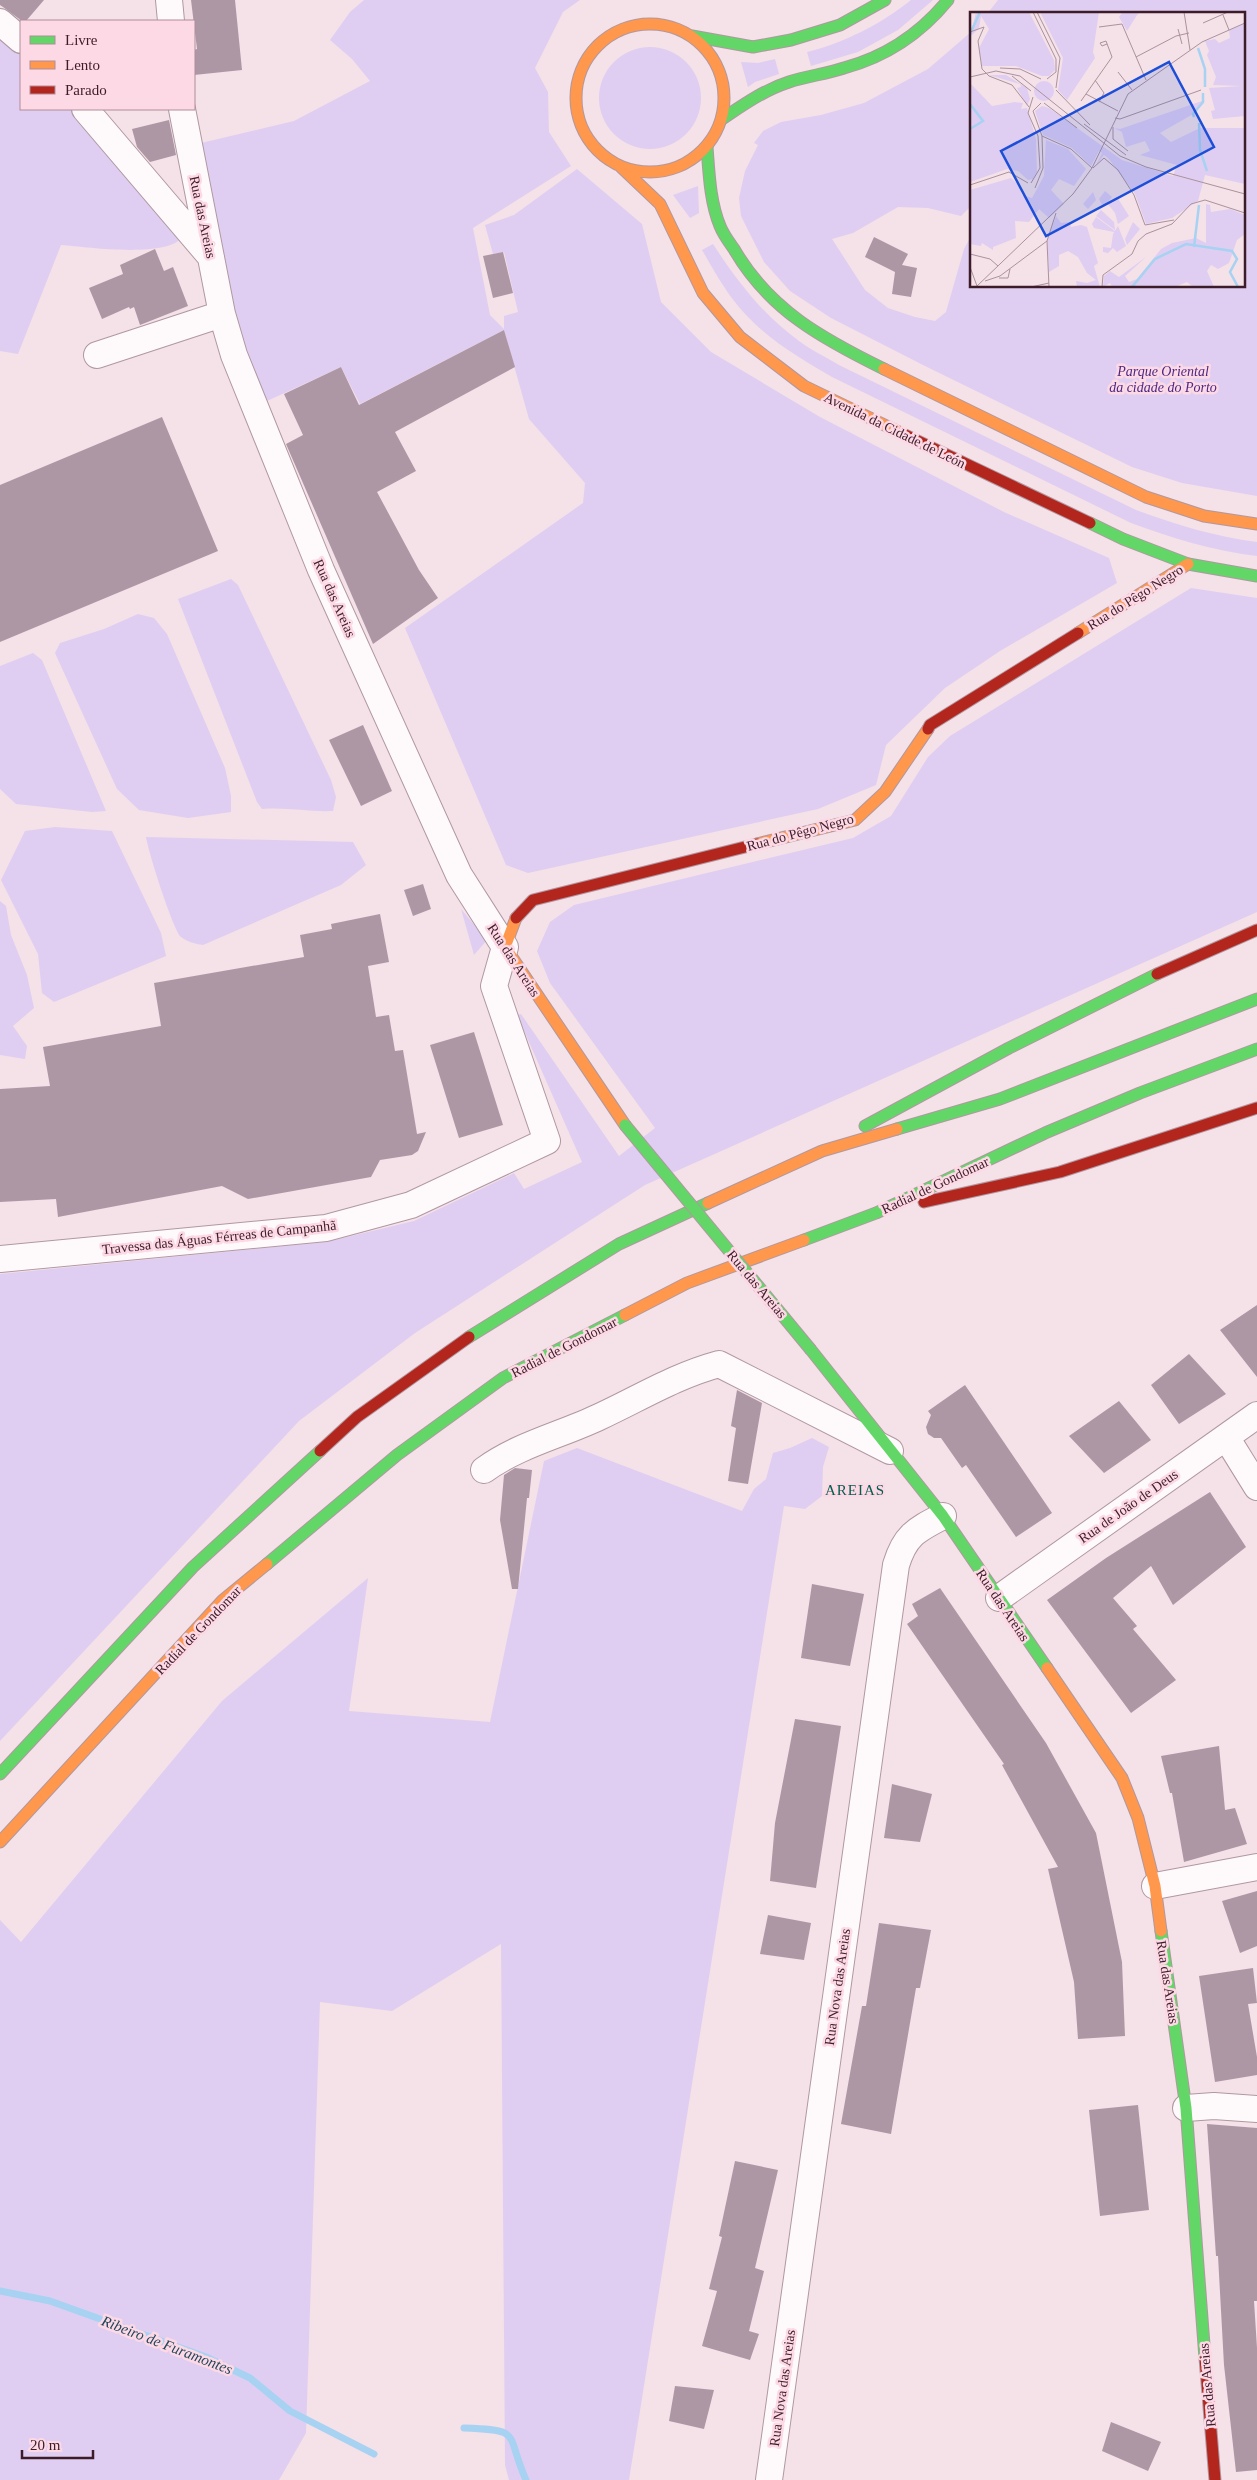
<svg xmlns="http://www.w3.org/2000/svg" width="1257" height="2480" font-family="'Times New Roman',serif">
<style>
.green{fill:#dfcef1}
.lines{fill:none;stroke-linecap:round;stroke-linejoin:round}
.stream{stroke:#a7d2f2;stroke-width:7}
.building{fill:#ae97a4}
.street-casing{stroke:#b098a1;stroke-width:28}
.fast-casing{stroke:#b098a1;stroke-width:13}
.slow-casing{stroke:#b098a1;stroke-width:13}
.jam-casing{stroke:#b098a1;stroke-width:13}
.street{stroke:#fefafc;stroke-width:26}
.fast{stroke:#63d668;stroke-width:11}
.slow{stroke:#ff974d;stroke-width:11}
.jam{stroke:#b3261e;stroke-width:11}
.fast-bridge-casing{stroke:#b098a1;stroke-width:13;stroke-linecap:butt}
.fast-bridge{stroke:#63d668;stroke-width:11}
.labels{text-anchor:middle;stroke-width:5;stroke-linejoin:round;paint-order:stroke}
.street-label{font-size:14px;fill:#3d1c29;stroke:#fdd9e5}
.park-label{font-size:14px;font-style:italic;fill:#4c2885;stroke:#fdd9e5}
.neighbourhood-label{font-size:15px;letter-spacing:1px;fill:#015e4f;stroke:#fdd9e5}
.water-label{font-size:15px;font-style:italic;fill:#1e455b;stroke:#fdd9e5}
.inset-river{fill:none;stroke:#a7d2f2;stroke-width:2.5}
.inset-road{fill:none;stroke:#ab929c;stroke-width:1}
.view{fill:#1d4ed8;fill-opacity:0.15;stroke:#1d4ed8;stroke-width:2.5}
.inset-edge{fill:none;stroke:#3d1c29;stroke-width:2.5}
</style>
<rect width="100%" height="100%" fill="#f5e1e8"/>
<path class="green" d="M 364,0 L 580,0 L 563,12 L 535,68 L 548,92 L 549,132 L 571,166 L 473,228 L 490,315 L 504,329 L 504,316 L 518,312 L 504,252 L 493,254 L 485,225 L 514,215 L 577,169 L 642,224 L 661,302 L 711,352 L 820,417 L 1004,512 L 1109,558 L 1117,583 L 1000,651 L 945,688 L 886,745 L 876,785 L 818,809 L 528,873 L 506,865 L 405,628 L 583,503 L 585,483 L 529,419 L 504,330 L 360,404 L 341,367 L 267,401 L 239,338 L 197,144 L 294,121 L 370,81 L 352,59 L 330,40 L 350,12 Z
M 911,0 L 933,0 L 898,30 L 858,52 L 811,66 L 807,52 C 844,43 881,24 911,0 Z
M 998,0 L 1257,0 L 1257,496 L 1182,483 L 1132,467 L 925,366 L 831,318 L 790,291 L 764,262 L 741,216 L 739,198 L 745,171 L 758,145 L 754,143 L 763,131 L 781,122 L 821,115 L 864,103 L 928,69 L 971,32 L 971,206 L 961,216 L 928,208 L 898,207 L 853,233 L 832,239 L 865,290 L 888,308 L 915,317 L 935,321 L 946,312 L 964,249 L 971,236 L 971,286 L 1243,286 L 1243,14 L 987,14 Z
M 0,32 L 21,51 L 21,109 L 75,109 L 184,236 C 167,259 88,247 61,245 L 18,354 L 0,351 Z
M599 98a51 51 0 1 1 102 0a51 51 0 1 1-102 0Z
M 775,59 L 779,74 L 755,82 L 748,87 L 741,62 L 758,63 Z
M 698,186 L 699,213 L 690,218 L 673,195 Z
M 713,244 C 737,281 763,315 799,341 C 811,350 826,357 839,365 L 1136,510 C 1175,524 1215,537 1257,542 L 1257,556 C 1213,551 1172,538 1131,523 L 832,377 C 803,360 772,342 748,317 C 729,298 716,274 702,250 Z
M 231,579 L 238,585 L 331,780 L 336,797 L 333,811 C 308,812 287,807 262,809 L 257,802 L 178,599 Z
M 1191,588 L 1257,598 L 1257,912 L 645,1185 L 415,1333 L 299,1421 L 0,1741 L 0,1274 L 326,1242 L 414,1221 L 514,1173 L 524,1189 L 582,1162 L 517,1015 L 521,1014 L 619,1156 L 655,1128 L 550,983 L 537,951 L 550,922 L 574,905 L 853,838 L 891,816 L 928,757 L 950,736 Z
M 138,614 L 154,618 L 167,634 L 225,768 L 231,796 L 231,812 L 188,818 L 139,810 L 117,789 L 55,653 L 60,643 L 104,629 Z
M 33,653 L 42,660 L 106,811 L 92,812 L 16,804 L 0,789 L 0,666 Z
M 55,827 L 112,831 L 161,933 L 166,956 L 54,1002 L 42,993 L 38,954 L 1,880 L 25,831 Z
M 146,837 L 353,842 L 366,865 L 341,885 L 203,945 C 195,944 188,942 181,937 C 173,930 148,851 146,837 Z
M 0,901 L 6,906 L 11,935 L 27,975 L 34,1008 L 13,1026 L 27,1046 L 25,1059 L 0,1055 Z
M 461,909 L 487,940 L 474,955 Z
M 812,1438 L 829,1447 L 823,1467 L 822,1496 L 805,1509 L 784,1506 L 629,2480 L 509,2480 L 505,2465 L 501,1944 L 392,2011 L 320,2002 L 306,2433 L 279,2480 L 0,2480 L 0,1920 L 21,1942 L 222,1701 L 368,1578 L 349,1711 L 490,1722 L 544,1461 L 577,1448 L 742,1511 L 754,1489 L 766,1479 L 773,1453 L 790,1448 Z"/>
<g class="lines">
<path class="stream" d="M 0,2291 L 50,2301 L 206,2357 L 250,2378 L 290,2411 L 374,2454
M 464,2428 C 524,2430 505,2433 526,2480"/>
</g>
<path class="building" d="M 0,0 L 44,0 L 26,21 L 22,21 L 3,7 L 0,5 Z
M 191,0 L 235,0 L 242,70 L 194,75 L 194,50 L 197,49 Z
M 169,120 L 176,155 L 150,162 L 137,147 L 132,129 Z
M 874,237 L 908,254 L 902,265 L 917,268 L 911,297 L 892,294 L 895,272 L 865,257 Z
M 155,249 L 164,271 L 173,267 L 188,306 L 140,325 L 134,307 L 130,309 L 129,307 L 102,319 L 89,288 L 123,274 L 120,265 Z
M 503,252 L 513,293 L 493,298 L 483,256 Z
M 504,330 L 515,367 L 395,432 L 416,471 L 377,492 L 419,570 L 438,598 L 373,644 L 286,444 L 303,435 L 284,394 L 341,367 L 359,405 Z
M 162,417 L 218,551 L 0,642 L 0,485 Z
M 363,725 L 392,791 L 361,806 L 329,740 Z
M 423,884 L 431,909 L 413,916 L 404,890 Z
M 380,914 L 389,962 L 368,966 L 376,1017 L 389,1015 L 395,1051 L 403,1050 L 417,1134 L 426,1132 L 418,1151 L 412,1155 L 380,1160 L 371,1177 L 248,1199 L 222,1186 L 58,1217 L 56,1199 L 0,1202 L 0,1089 L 50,1086 L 43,1047 L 161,1026 L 154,983 L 304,957 L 300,935 L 332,929 L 331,924 Z
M 474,1032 L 503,1125 L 459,1138 L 430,1045 Z
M 1257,1305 L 1257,1377 L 1220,1330 Z
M 1189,1354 L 1226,1394 L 1179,1424 L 1151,1385 Z
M 965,1385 L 1052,1513 L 1016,1537 L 966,1465 L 962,1468 L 941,1438 L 934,1438 L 928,1434 L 926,1427 L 931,1415 L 928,1411 Z
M 737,1390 L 762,1403 L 748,1484 L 728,1481 L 736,1428 L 731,1426 Z
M 1119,1401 L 1151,1440 L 1104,1473 L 1069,1436 Z
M 515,1468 L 532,1470 L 529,1498 L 527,1498 L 518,1589 L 512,1589 L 500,1520 L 504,1475 Z
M 1210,1492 L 1246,1547 L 1173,1605 L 1151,1566 L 1113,1598 L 1137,1626 L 1133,1629 L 1176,1680 L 1131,1713 L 1047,1600 L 1106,1558 Z
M 812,1584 L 864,1594 L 850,1666 L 801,1658 Z
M 940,1588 L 1046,1743 L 1096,1833 L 1122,1962 L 1125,2036 L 1078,2039 L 1074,1982 L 1048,1869 L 1058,1867 L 1002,1765 L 1004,1764 L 907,1624 L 918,1616 L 912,1604 Z
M 795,1719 L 841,1726 L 816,1888 L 770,1881 L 775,1823 Z
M 1219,1746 L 1225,1810 L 1235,1808 L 1247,1844 L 1184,1862 L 1172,1793 L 1170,1793 L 1161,1756 Z
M 892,1784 L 932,1794 L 920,1842 L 884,1838 Z
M 1257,1891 L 1257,1946 L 1240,1953 L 1222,1901 Z
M 768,1915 L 811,1923 L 804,1960 L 760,1954 Z
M 879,1923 L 931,1930 L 920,1988 L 916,1988 L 891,2134 L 841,2124 L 862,2006 L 866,2006 Z
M 1253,1968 L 1257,2003 L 1248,2004 L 1257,2057 L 1257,2075 L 1215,2082 L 1199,1976 Z
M 1138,2105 L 1149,2210 L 1100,2216 L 1089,2110 Z
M 1207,2124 L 1257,2128 L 1257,2301 L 1254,2301 L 1257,2348 L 1257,2470 L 1236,2472 L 1224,2365 L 1218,2256 L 1216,2256 Z
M 735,2161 L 778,2170 L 755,2268 L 764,2271 L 749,2331 L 759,2334 L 750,2360 L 702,2346 L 717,2291 L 709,2289 L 722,2237 L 719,2236 Z
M 675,2386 L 714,2390 L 704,2429 L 669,2421 Z
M 1111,2422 L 1161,2442 L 1148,2471 L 1102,2451 Z"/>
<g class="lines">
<g class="street-casing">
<path id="street" d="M 169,0 L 171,21
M 0,22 L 21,40
M 85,109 L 211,257
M 97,355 L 222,314
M 0,1259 L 326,1228 L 411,1205 L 547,1141 L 494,986 L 505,947 L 459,875 L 321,570 L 234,355 L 222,314 L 182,109
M 1226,1437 L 1257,1487
M 484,1470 C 518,1445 561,1435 599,1417 C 640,1398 675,1376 719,1364 L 890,1451
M 999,1598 L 1257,1415
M 1155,1886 L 1257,1867
M 1186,2108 L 1214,2106 L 1257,2109
M 769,2480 L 896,1565 C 905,1535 916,1530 943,1516"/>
</g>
<g class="fast-casing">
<path id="fast" d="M 692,36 L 753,47 L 791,40 L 840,25 L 885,0
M 722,119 C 743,105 764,90 789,82 C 807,76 826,74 844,68 C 885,57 921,33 948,0
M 707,147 C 709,173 710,202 720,226 C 723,234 729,242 734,249 C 769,310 823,339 884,369
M 1090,523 L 1123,539 L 1188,564 L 1257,576
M 865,1126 L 1009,1048 L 1157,974
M 897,1129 L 1000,1099 L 1257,999
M 804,1240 L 876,1213 L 1045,1133 L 1140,1093 L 1257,1049
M 469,1337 L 619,1244 L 708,1203
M 811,1350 L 943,1516 L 1047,1668
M 267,1564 L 397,1455 L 503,1378 L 625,1315
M 0,1774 L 193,1567 L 320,1451
M 1161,1931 L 1186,2108 L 1205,2358"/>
</g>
<g class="slow-casing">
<path id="slow" d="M576 98a74 74 0 1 1 148 0a74 74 0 1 1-148 0Z
M 621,167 L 660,204 L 703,293 L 740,337 L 804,386 L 901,433
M 884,369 L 1146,497 L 1204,516 L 1257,524
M 1078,633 L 1188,564
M 757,844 L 855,820 L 885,792 L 928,729
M 516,918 L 505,947 L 625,1125
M 708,1203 L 822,1151 L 897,1129
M 625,1315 L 687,1283 L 804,1240
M 1047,1668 L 1122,1778 L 1138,1818 L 1155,1886 L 1161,1931
M 0,1842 L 223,1600 L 267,1564"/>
</g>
<g class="jam-casing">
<path id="jam" d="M 901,433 L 1090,523
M 928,729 L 930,725 L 1078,633
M 516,918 L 533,900 L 757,844
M 1157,974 L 1257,930
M 924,1202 L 1060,1172 L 1257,1108
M 320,1451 L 357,1417 L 469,1337
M 1205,2358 L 1215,2480"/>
</g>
<use href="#street" class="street"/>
<use href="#fast" class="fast"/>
<use href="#slow" class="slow"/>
<use href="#jam" class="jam"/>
<g class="fast-bridge-casing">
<path id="fast-bridge" d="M 625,1125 L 811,1350"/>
</g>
<use href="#fast-bridge" class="fast-bridge"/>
</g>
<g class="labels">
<g class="street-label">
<text transform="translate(203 217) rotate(78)" y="5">Rua das Areias</text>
<text transform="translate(895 430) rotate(26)" y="5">Avenida da Cidade de León</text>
<text transform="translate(1135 597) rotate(-32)" y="5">Rua do Pêgo Negro</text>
<text transform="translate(335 598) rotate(66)" y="5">Rua das Areias</text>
<text transform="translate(800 832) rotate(-15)" y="5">Rua do Pêgo Negro</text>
<text transform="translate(514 960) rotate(57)" y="5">Rua das Areias</text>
<text transform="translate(935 1185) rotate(-25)" y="5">Radial de Gondomar</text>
<text transform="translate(219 1237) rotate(-6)" y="5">Travessa das Águas Férreas de Campanhã</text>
<text transform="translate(757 1284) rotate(50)" y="5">Rua das Areias</text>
<text transform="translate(564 1347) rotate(-27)" y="5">Radial de Gondomar</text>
<text transform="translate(1128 1506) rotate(-35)" y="5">Rua de João de Deus</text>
<text transform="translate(1003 1605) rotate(56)" y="5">Rua das Areias</text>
<text transform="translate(198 1630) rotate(-46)" y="5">Radial de Gondomar</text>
<text transform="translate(1168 1982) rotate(81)" y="5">Rua das Areias</text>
<text transform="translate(837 1987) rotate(-82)" y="5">Rua Nova das Areias</text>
<text transform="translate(1207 2385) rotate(-95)" y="5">Rua das Areias</text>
<text transform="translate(782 2388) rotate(-82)" y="5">Rua Nova das Areias</text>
</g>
<g class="park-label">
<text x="1163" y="376">Parque Oriental<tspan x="1163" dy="16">da cidade do Porto</tspan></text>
</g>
<g class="neighbourhood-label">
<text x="855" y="1495">AREIAS</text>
</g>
<g class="water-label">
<text transform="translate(167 2345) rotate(21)" y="5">Ribeiro de Furamontes</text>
</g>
</g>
<g transform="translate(970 12)">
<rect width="275" height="275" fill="#f5e1e8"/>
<path d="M 6,0 L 59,0 L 84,48 L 85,58 L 79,64 L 72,64 L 46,54 L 12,54 L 9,36 L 19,17 L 11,4 L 9,16 L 0,25 ZM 70,0 L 129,0 L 123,40 L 125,46 L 97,88 L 88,78 L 93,46 ZM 170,0 L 167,3 L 157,19 L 149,5 L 152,1 ZM 275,11 L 275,104 L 243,107 L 241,99 L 245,98 L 239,76 L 271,74 L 243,73 L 246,65 L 237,43 L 239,39 L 235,29 L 245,27 L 249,31 L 260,26 L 259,18 ZM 19,63 L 36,63 L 57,76 L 60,87 L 57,94 L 47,76 L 51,75 L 50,72 ZM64 79a10 10 0 1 1 20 0a10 10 0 1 1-20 0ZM 0,71 L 22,94 L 45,90 L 53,91 L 51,97 L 57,96 L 66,127 L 67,160 L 63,167 L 58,168 L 48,159 L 37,157 L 0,170 ZM 235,88 L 225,101 L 190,121 L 201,130 L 230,116 L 275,116 L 275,172 L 235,163 L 228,189 L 202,206 L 176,212 L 165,182 L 138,146 L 134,143 L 126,153 L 132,141 L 129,139 L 121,154 L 102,136 L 73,123 L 65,99 L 72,94 L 79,96 L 152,148 L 203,164 L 207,153 L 170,143 L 180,139 L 175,129 L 156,135 L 152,120 L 144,116 L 150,117 ZM 76,128 L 98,137 L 116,157 L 104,174 L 89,167 L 81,178 L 94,192 L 79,206 L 69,197 L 59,210 L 45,209 L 46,226 L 23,235 L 23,238 L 12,231 L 11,234 L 0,232 L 0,178 L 41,166 L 49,173 L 52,183 L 62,186 L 74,164 ZM 135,179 L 142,185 L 137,191 L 147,185 L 159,204 L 148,212 L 145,201 L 137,191 L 132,193 L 129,187 ZM 123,180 L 126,188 L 118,197 L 113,192 ZM 236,192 L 240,193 L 241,200 L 260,197 L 275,203 L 275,222 L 267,228 L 259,251 L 248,257 L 241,253 L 237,259 L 244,275 L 223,275 L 217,270 L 205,275 L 142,275 L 140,271 L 133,275 L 134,264 L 140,259 L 149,265 L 176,245 L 155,264 L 159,270 L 167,267 L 191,237 L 202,231 L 226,226 L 236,231 ZM 131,198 L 144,210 L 145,218 L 126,204 ZM 86,204 L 91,211 L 100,210 L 101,215 L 111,213 L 117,215 L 128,251 L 124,254 L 130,275 L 107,275 L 106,269 L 117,271 L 126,268 L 117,261 L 108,245 L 98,239 L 89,243 L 89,254 L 79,260 L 77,229 ZM 126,205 L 145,219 L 144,220 L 124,216 L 122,212 ZM 163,210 L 170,217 L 157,233 L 155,227 ZM 148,214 L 156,234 L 147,240 L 143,236 L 138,241 L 133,240 L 133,235 L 141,236 L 143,222 Z" fill="#dfcef1"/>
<path class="inset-river" d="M 0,22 L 10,0M 228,36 L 235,57 L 235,75M 0,92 L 13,109 L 0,117M 224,105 L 223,102 L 233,90 L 233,81M 229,111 L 230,138 L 237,159M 224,235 L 229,193M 162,275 L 185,247 L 216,232 L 262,239 L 267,247 L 260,260 L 268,275"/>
<path class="inset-road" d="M 63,0 L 86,47 L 86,60 L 77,67M 67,0 L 90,46 L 86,76M 214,0 L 220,38M 253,3 L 259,18M 233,11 L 258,0M 129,15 L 152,12 L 176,68M 208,17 L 212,32M 0,20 L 14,15 L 8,29 L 12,57 L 19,64 L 42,73 L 59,95M 166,45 L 206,24 L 219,21M 30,56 L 50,57 L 71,67M 148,60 L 162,78M 42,64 L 61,79M 0,65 L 26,59 L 50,64 L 150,144 L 176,155 L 275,182M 125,68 L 134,81 L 129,90M 86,78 L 120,113M 116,82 L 148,99M 111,89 L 142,45 L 136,29 L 130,31 L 132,34 L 137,32M 74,91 L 107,116M 145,106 L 150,107 L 231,78M 114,112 L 156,143M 143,115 L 143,127 L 158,139M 72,124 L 101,137 L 122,156M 123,156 L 134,146 L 148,158 L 164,183 L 175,213 L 204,208M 61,171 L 70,156 L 68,124 L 58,101 L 63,85M 0,173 L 39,160 L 58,171M 65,176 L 73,156 L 72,124 L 63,99 L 71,91M 0,242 L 20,247 L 28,254M 0,255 L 7,274M 29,266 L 38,266 L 40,257M 15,269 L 30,264 L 77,229M 6,275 L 103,182 L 122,156 L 158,82 L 232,30 L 275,11M 61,275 L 79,271M 79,275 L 77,229 L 86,201M 132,275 L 133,263 L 162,242 L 168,229 L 176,222 L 202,212 L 221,192 L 235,188 L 275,201"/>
<path class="view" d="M 199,50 L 244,135 L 76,224 L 31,139 Z"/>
<rect width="275" height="275" class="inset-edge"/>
</g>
<rect x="20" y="20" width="175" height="90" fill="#fdd9e5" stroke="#b08d9a"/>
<rect x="30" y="36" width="25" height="8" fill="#63d668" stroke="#b08d9a"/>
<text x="65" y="45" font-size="15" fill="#3d1c29">Livre</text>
<rect x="30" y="61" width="25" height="8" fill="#ff974d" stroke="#b08d9a"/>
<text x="65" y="70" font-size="15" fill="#3d1c29">Lento</text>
<rect x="30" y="86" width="25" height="8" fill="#b3261e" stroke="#b08d9a"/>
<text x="65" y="95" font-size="15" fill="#3d1c29">Parado</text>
<path d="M22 2450v8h71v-8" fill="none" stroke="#3d1c29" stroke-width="2.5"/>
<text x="30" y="2450" font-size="15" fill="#3d1c29" stroke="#fdd9e5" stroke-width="4" paint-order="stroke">20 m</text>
</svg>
